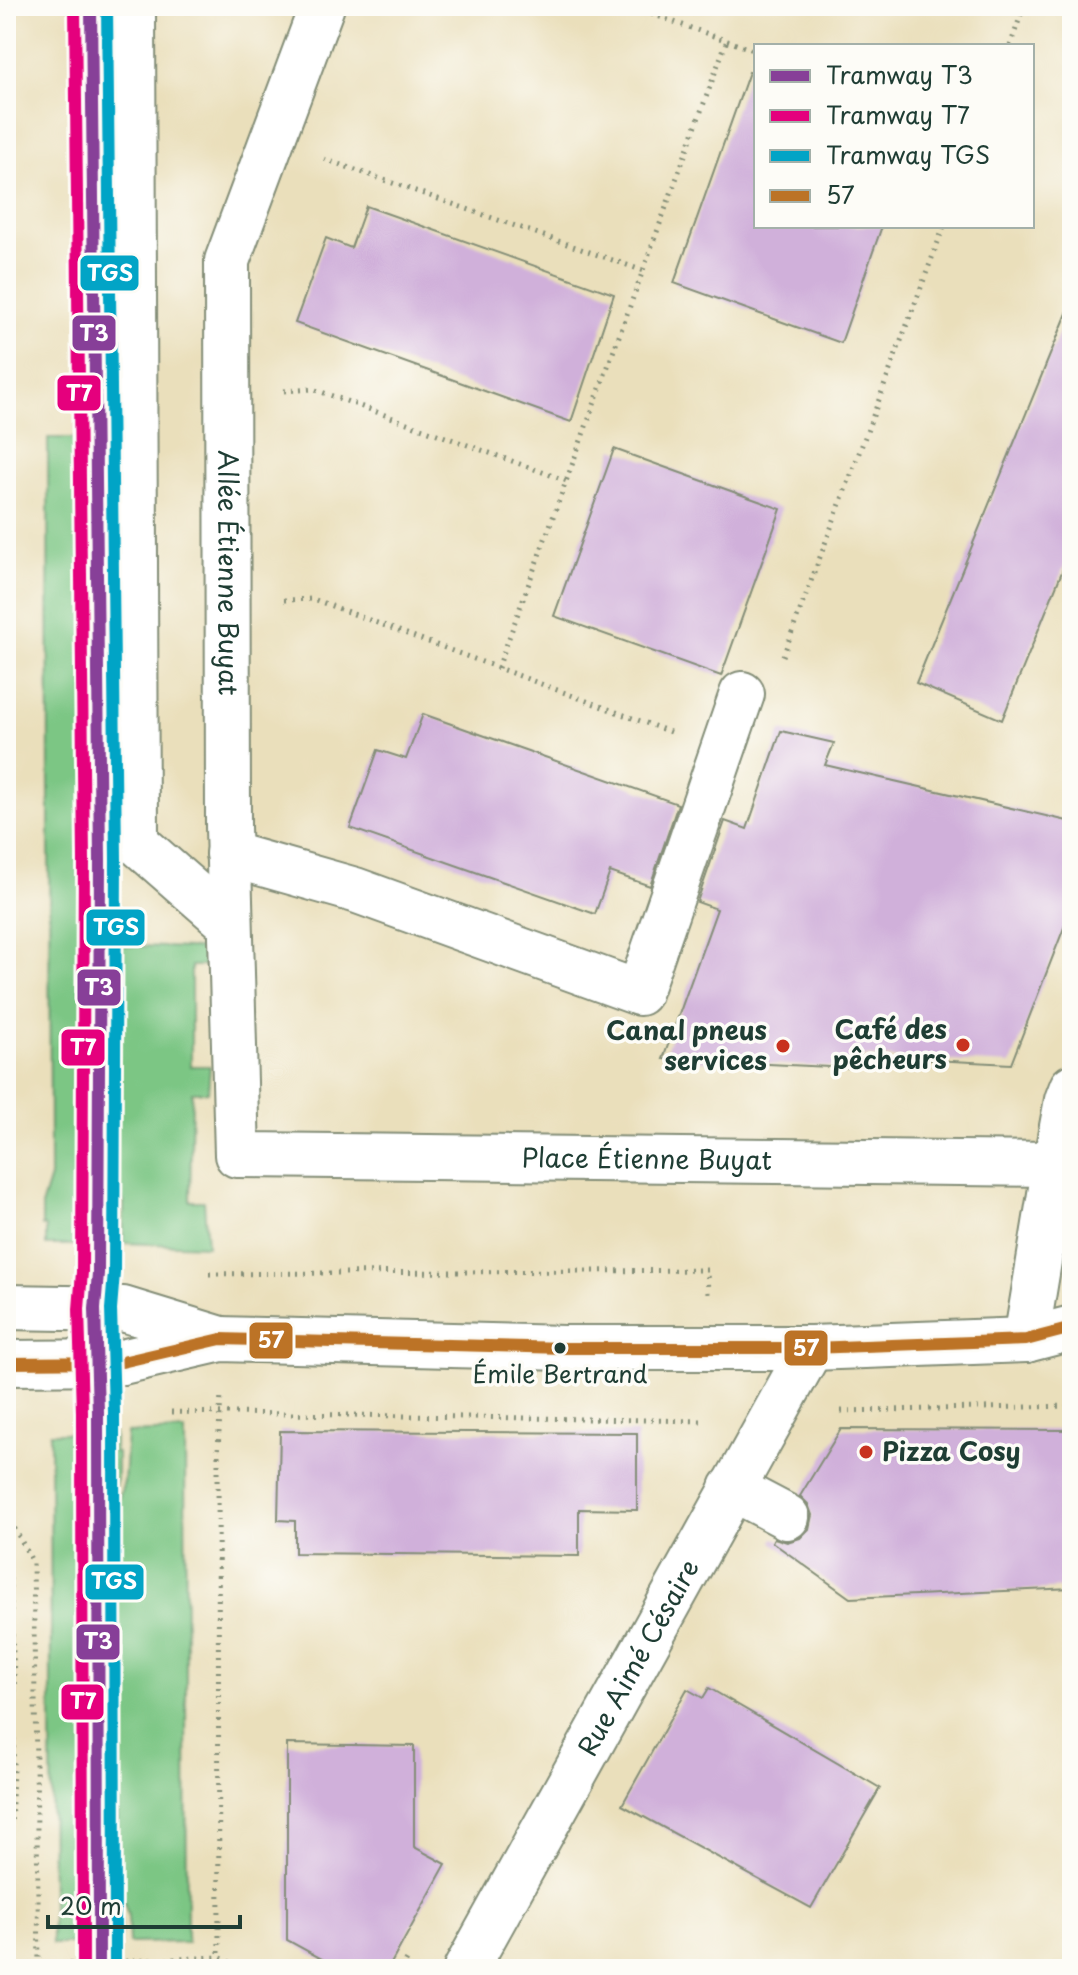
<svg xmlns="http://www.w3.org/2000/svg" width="1078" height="1975" font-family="'Playpen Sans',sans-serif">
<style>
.green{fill:#7bc684;stroke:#4d825c;stroke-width:2}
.building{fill:#d0b0da}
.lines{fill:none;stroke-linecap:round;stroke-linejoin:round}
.minor-casing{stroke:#848e78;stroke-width:48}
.path{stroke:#848e78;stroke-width:5;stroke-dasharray:2 6;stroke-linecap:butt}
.minor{stroke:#fff;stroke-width:44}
.bus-1-casing{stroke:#fdfcf7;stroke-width:18}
.bus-1{stroke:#bc7326;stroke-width:12}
.tram-1-casing{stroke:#fdfcf7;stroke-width:18}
.tram-2-casing{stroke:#fdfcf7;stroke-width:18}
.tram-3-casing{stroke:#fdfcf7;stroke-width:18}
.tram-1{stroke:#873f98;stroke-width:12}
.tram-2{stroke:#e5007d;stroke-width:12}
.tram-3{stroke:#02a4c6;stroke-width:12}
.poi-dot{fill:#c8321e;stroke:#fdfcf7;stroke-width:3}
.bus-dot{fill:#1f3d34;stroke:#fdfcf7;stroke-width:3}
.labels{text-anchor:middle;stroke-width:7;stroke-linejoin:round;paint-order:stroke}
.bus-label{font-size:24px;fill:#1f3d34;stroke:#fdfcf7}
.street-label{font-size:26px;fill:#1f3d34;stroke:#fdfcf7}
.poi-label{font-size:26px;font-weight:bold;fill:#1f3d34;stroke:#fdfcf7;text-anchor:end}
.line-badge{stroke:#fdfcf7;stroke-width:3}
.badge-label{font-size:22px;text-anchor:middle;font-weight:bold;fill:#fff}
</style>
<rect width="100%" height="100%" fill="#fdfcf7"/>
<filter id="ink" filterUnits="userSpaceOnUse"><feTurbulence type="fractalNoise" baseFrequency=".0125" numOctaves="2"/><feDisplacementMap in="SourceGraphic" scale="16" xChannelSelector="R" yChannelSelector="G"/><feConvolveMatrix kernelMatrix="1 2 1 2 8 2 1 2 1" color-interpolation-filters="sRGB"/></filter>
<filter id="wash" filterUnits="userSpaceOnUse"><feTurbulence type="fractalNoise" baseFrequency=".006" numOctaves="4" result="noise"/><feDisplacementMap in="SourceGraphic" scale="32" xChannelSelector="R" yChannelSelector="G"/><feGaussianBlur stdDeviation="1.8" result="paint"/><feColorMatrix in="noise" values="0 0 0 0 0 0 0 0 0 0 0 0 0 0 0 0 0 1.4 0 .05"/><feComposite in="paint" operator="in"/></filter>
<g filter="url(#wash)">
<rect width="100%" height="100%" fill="#eadfbb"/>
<path class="green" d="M 48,438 L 107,438 L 108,1187 L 118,1206 L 113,1245 L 46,1245 L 46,1227 L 42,1226 L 42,1203 L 50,1177 Z
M 116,945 L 211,949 L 210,966 L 191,966 L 191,1066 L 210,1066 L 208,1092 L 192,1092 L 190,1201 L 204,1201 L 207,1246 L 123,1243 L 124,1202 L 113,1185 Z
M 185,1431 L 187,1942 L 129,1943 L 128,1915 L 118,1883 L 116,1506 L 124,1482 L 127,1433 Z
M 50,1433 L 114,1433 L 114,1452 L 117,1453 L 117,1479 L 109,1504 L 111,1884 L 121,1917 L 120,1944 L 52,1944 Z"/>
<g id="blocks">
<path class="building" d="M 749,72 L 756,74 L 756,226 L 882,226 L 841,343 L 674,283 Z
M 366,206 L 614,294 L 571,422 L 295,323 L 326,238 L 351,248 Z
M 1070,306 L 1072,547 L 1002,720 L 916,683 Z
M 614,449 L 781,509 L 721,676 L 554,616 Z
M 423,714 L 678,804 L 650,886 L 610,872 L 595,914 L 350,828 L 378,750 L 406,759 Z
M 781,731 L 834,743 L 825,765 L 1072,822 L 1072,907 L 1011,1064 L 853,1056 L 850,1068 L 663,1059 L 717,909 L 697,902 L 725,821 L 747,829 Z
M 841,1429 L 1072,1430 L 1072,1588 L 850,1598 L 772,1542 L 774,1538 L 787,1542 L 800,1538 L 809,1529 L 812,1515 L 808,1504 L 800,1496 Z
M 280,1431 L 637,1433 L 637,1510 L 579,1509 L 579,1556 L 295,1553 L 295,1521 L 278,1520 Z
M 709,1688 L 880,1788 L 811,1908 L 622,1805 L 687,1689 L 703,1698 Z
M 287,1744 L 414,1746 L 414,1847 L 446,1864 L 388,1969 L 340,1969 L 287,1940 Z"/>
</g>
</g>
<g filter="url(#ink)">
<use href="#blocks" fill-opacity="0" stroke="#848e78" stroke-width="2"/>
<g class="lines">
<g class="minor-casing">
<g id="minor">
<path d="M 133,6 L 136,842 L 230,924"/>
<path id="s1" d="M 322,6 L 227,261 L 228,827 L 237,1155 L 1055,1164"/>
<path d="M 228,854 L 355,890 L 639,993 L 742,694"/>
<path d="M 6,1307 L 123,1309 L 218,1338"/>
<path d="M 1026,1340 L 1055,1164 L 1067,1100 L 1072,1087"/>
<path d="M 6,1363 L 122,1362 L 221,1339 L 564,1348 L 811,1348 L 1026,1340 L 1072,1328"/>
<path d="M 732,1488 L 787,1517"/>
<path id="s2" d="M 466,1969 L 811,1348"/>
</g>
</g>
<path class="path" d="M 629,6 L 756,51
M 1010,46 L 1024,6
M 324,159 L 644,271
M 284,391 L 313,389 L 567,481
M 284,600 L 313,599 L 670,732
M 783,656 L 944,226
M 498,668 L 727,40
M 9,1253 L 6,871 L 12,6
M 209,1274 L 707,1270 L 708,1294
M 841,1411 L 1072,1406
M 171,1412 L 705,1421
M 6,1419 L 11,1443 L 7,1514 L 15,1699 L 7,1969
M 7,1514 L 33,1563 L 39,1965 L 219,1957 L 245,1969
M 128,1969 L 130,1960
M 219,1969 L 218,1451 L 221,1394
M 402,1969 L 408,1958"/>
<use href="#minor" class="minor"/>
<g class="bus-1-casing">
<path id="bus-1" d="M 6,1363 L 122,1362 L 221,1339 L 564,1348 L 811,1348 L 1026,1340 L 1072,1328"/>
</g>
<use href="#bus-1" class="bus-1"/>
<g class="tram-1-casing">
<path id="tram-1" d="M 91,6 L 100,860 L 98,1273 L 95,1309 L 98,1412 L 99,1969"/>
</g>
<g class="tram-2-casing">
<path id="tram-2" d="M 75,6 L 84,860 L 82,1272 L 79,1309 L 82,1412 L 83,1969"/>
</g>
<g class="tram-3-casing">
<path id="tram-3" d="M 107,6 L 116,860 L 114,1273 L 111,1309 L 114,1412 L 115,1969"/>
</g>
<use href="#tram-1" class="tram-1"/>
<use href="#tram-2" class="tram-2"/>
<use href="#tram-3" class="tram-3"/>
</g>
</g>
<g class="poi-dot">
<circle cx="963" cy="1045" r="8"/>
<circle cx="783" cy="1046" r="8"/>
<circle cx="866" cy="1452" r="8"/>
</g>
<circle class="bus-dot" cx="560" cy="1348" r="7"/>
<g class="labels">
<g class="bus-label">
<text x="560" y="1383">Émile Bertrand</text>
</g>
<g class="street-label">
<text dy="9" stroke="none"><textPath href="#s1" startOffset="584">Allée Étienne Buyat</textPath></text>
<text dy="9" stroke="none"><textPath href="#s1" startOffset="1576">Place Étienne Buyat</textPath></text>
<text dy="9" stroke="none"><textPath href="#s2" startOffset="356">Rue Aimé Césaire</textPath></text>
</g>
<g class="poi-label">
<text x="947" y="1039">Café des<tspan x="947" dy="30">pêcheurs</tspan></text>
<text x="767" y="1040">Canal pneus<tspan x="767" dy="30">services</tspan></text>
<text x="882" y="1461" text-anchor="start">Pizza Cosy</text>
</g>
</g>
<g class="line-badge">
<rect x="79" y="254" width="61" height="38" rx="8" fill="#02a4c6"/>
<rect x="71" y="314" width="46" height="38" rx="8" fill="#873f98"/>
<rect x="56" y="374" width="46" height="38" rx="8" fill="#e5007d"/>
<rect x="85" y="908" width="61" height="39" rx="8" fill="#02a4c6"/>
<rect x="76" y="968" width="46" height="39" rx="8" fill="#873f98"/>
<rect x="60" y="1028" width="46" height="39" rx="8" fill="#e5007d"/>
<rect x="248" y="1321" width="46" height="39" rx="8" fill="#bc7326"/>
<rect x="783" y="1329" width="46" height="38" rx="8" fill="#bc7326"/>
<rect x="84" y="1563" width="61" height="38" rx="8" fill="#02a4c6"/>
<rect x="75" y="1623" width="46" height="38" rx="8" fill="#873f98"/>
<rect x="60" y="1683" width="45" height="38" rx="8" fill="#e5007d"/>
</g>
<g class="badge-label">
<text x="110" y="281">TGS</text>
<text x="94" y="341">T3</text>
<text x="79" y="401">T7</text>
<text x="116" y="935">TGS</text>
<text x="99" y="995">T3</text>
<text x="83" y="1055">T7</text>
<text x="271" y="1348">57</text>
<text x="806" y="1356">57</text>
<text x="114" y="1589">TGS</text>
<text x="98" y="1649">T3</text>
<text x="83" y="1709">T7</text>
</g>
<rect width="1078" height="1975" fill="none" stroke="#fdfcf7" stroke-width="32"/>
<rect x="754" y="44" width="280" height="184" fill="#fdfcf7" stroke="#a4b0a9" stroke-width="2"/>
<rect x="770" y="70" width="40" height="12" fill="#873f98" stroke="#a4b0a9" stroke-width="2"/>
<text x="826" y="84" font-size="24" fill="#1f3d34">Tramway T3</text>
<rect x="770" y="110" width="40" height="12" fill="#e5007d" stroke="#a4b0a9" stroke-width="2"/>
<text x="826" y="124" font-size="24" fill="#1f3d34">Tramway T7</text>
<rect x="770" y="150" width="40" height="12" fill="#02a4c6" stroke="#a4b0a9" stroke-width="2"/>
<text x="826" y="164" font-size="24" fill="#1f3d34">Tramway TGS</text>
<rect x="770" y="190" width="40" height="12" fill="#bc7326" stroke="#a4b0a9" stroke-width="2"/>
<text x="826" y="204" font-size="24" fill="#1f3d34">57</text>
<path d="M48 1915v12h192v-12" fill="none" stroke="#1f3d34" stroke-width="4"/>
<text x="60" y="1915" font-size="24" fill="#1f3d34" stroke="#fdfcf7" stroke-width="6" paint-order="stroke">20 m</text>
</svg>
